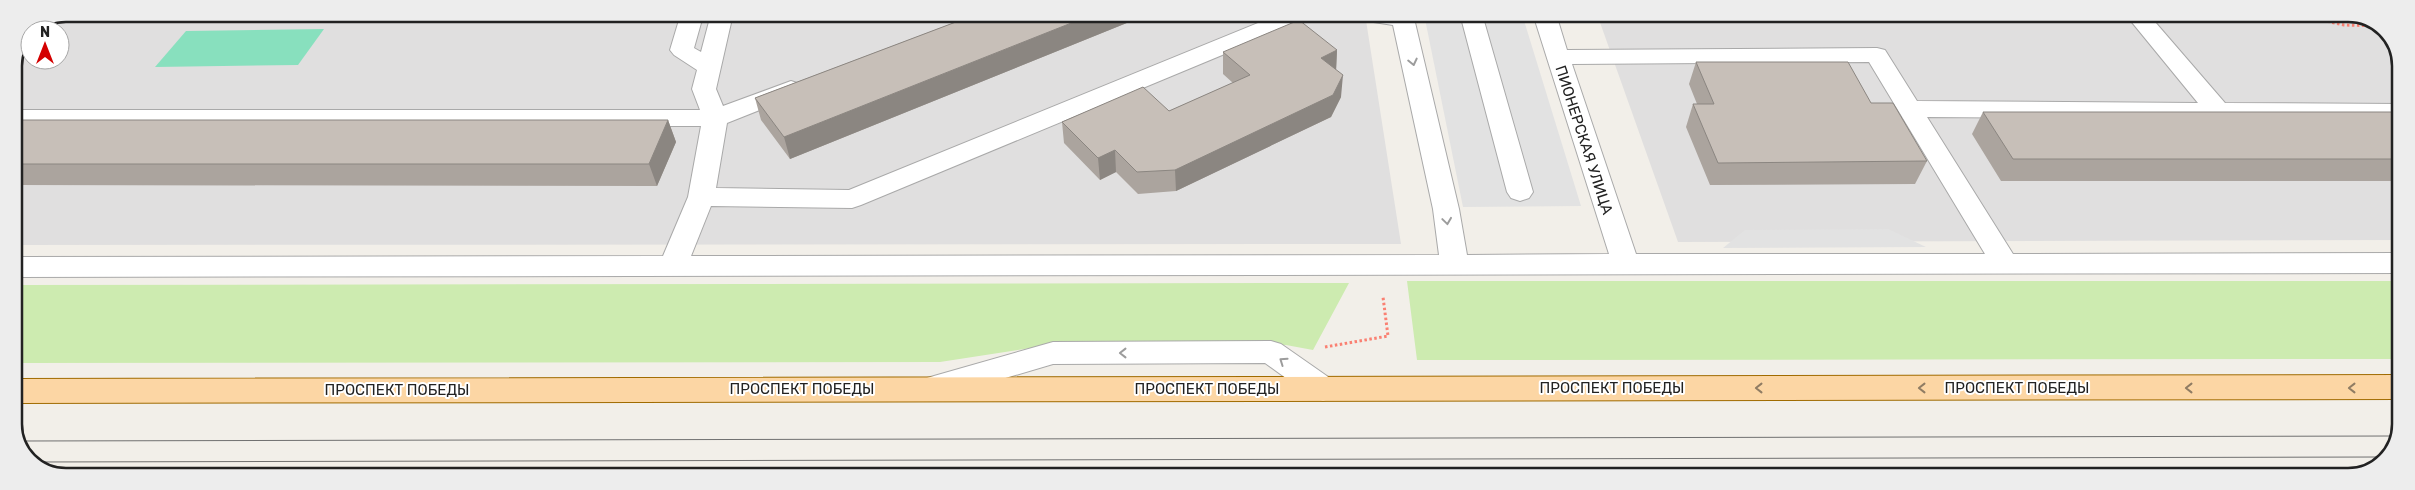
<svg xmlns="http://www.w3.org/2000/svg" width="2415" height="490" font-family="Rubik,sans-serif">
<style>
.residential{fill:#e0dfdf;fill-rule:evenodd}
.grass{fill:#cdebb0}
.pitch{fill:#88e0be}
.parking{fill:#e2e2e2}
.lines{fill:none;stroke-linecap:round;stroke-linejoin:round}
.minor-casing{stroke:#a9a9a9;stroke-width:2}
.major-casing{stroke:#a06b00;stroke-width:2}
.path{stroke:#fa8072;stroke-width:3;stroke-dasharray:2.5 2.5;stroke-linecap:butt}
.minor{fill:#fff;fill-rule:evenodd}
.major{fill:#fcd6a4;fill-rule:evenodd}
.tram{stroke:#707070;stroke-width:1}
.wall{fill:#aba49e}
.shaded-wall{fill:#8b8681}
.building{fill:#c7bfb8;stroke:#8b8681}
.oneway{stroke:#9c9c9c}
.oneway2{stroke:#8f7c63}
.labels{text-anchor:middle;stroke-width:4;stroke-linejoin:round;paint-order:stroke}
.street-label{font-size:15px;fill:#222;stroke:#fff}
.rim{fill:none;stroke:#222;stroke-width:2.5}
</style>
<rect width="100%" height="100%" fill="#f2efe9"/>
<path class="residential" d="M 67,14 L 1365,14 L 1401,244 L 14,245 L 14,67 L 30,29 ZM 30,30 L 60,30 L 60,60 L 30,60 Z
M 1597,14 L 2358,15 L 2388,32 L 2401,60 L 2401,240 L 1678,242 Z"/>
<path class="grass" d="M 1407,281 L 2401,281 L 2400,359 L 1417,360 Z
M 1349,283 L 1313,350 L 1286,345 L 1044,346 L 940,362 L 14,363 L 14,285 Z"/>
<path class="pitch" d="M 324,29 L 298,65 L 155,67 L 186,31 Z"/>
<path class="parking" d="M 1424,14 L 1522,14 L 1581,206 L 1463,207 Z
M 1888,229 L 1926,247 L 1723,248 L 1745,230 Z"/>
<g class="lines">
<g class="minor-casing">
<path id="minor" d="M 684,14 L 710,14 L 701,23 L 694,48 L 701,52 L 711,14 L 733,14 L 716,89 L 723,106 L 791,81 L 800,84 L 803,89 L 800,94 L 727,123 L 716,188 L 849,190 L 1280,14 L 1312,14 L 1309,19 L 861,205 L 852,208 L 711,206 L 691,256 L 1439,255 L 1433,209 L 1393,25 L 1354,19 L 1351,14 L 1413,14 L 1459,209 L 1467,255 L 1609,254 L 1533,14 L 1556,14 L 1567,50 L 1877,48 L 1885,50 L 1917,101 L 2198,103 L 2126,15 L 2149,15 L 2225,103 L 2401,104 L 2401,120 L 1927,117 L 2013,254 L 2401,253 L 2401,273 L 14,277 L 14,257 L 663,256 L 688,197 L 701,126 L 14,126 L 14,110 L 700,110 L 692,89 L 697,70 L 674,55 L 670,50 L 679,20 ZM 1869,62 L 1985,254 L 1636,254 L 1572,64 Z
M 1460,14 L 1482,14 L 1533,192 L 1529,198 L 1520,201 L 1511,198 L 1507,192 Z
M 1271,341 L 1281,344 L 1334,381 L 1338,389 L 1334,397 L 1323,401 L 1312,397 L 1265,363 L 1053,364 L 931,400 L 920,396 L 916,388 L 920,380 L 1053,342 Z"/>
</g>
<g class="major-casing">
<path id="major" d="M 2400,375 L 2400,399 L 14,403 L 14,379 Z"/>
</g>
<path class="path" d="M 2298,15 L 2344,25 L 2379,26
M 1325,347 L 1388,336 L 1383,297"/>
<use href="#minor" class="minor"/>
<use href="#major" class="major"/>
<path class="tram" d="M 20,441 L 2399,436
M 32,462 L 2387,457"/>
</g>
<path class="wall" d="M 977,14 L 1149,14 L 790,159 L 761,120 L 755,98 Z
M 2321,15 L 2358,15 L 2360,16 L 2322,16 Z
M 1337,50 L 1336,70 L 1341,97 L 1331,117 L 1176,191 L 1138,194 L 1116,172 L 1100,180 L 1064,143 L 1062,122 L 1169,111 L 1233,83 L 1223,74 L 1223,52 Z
M 1696,62 L 1871,103 L 1927,161 L 1915,184 L 1710,185 L 1686,127 L 1693,104 L 1697,104 L 1689,84 Z
M 1983,112 L 2401,112 L 2401,181 L 2001,181 L 1972,134 Z
M 14,120 L 668,120 L 676,142 L 657,186 L 14,185 Z"/>
<path class="shaded-wall" d="M 1094,14 L 1149,14 L 790,159 L 784,137 Z
M 1337,50 L 1336,72 L 1321,58 Z
M 1343,75 L 1341,97 L 1331,117 L 1176,191 L 1175,170 Z
M 668,120 L 676,142 L 657,186 L 649,164 Z
M 1115,150 L 1116,172 L 1100,180 L 1098,158 Z"/>
<path class="building" d="M 977,14 L 1094,14 L 784,137 L 755,98 Z
M 1299,20 L 1337,50 L 1321,58 L 1343,75 L 1333,95 L 1175,170 L 1137,172 L 1115,150 L 1098,158 L 1062,122 L 1143,87 L 1169,111 L 1250,75 L 1223,52 Z
M 1696,62 L 1848,62 L 1871,103 L 1893,103 L 1927,161 L 1718,163 L 1693,104 L 1714,104 Z
M 1983,112 L 2401,112 L 2401,159 L 2013,159 Z
M 14,120 L 668,120 L 649,164 L 14,164 Z"/>
<defs><path id="oneway-chevron" d="M-2-3.5L2.5 0L-2 3.5" fill="none" stroke-width="1.6" stroke-linecap="round" stroke-linejoin="round" transform="scale(1.25)"/></defs>
<g class="oneway">
<use href="#oneway-chevron" transform="translate(1413 62) rotate(77)"/>
<use href="#oneway-chevron" transform="translate(1447 221) rotate(82)"/>
<use href="#oneway-chevron" transform="translate(1123 353) rotate(180)"/>
<use href="#oneway-chevron" transform="translate(1283 361) rotate(-145)"/>
</g>
<g class="oneway2">
<use href="#oneway-chevron" transform="translate(1759 388) rotate(180)"/>
<use href="#oneway-chevron" transform="translate(1922 388) rotate(180)"/>
<use href="#oneway-chevron" transform="translate(2189 388) rotate(180)"/>
<use href="#oneway-chevron" transform="translate(2352 388) rotate(180)"/>
</g>
<g class="labels">
<g class="street-label">
<text transform="translate(1584 140) rotate(72)" y="5">ПИОНЕРСКАЯ УЛИЦА</text>
<text x="1612" y="393">ПРОСПЕКТ ПОБЕДЫ</text>
<text x="2017" y="393">ПРОСПЕКТ ПОБЕДЫ</text>
<text x="802" y="394">ПРОСПЕКТ ПОБЕДЫ</text>
<text x="1207" y="394">ПРОСПЕКТ ПОБЕДЫ</text>
<text x="397" y="395">ПРОСПЕКТ ПОБЕДЫ</text>
</g>
</g>
<path d="M0 0H2415V490H0ZM66 22H2348A44 44 0 0 1 2392 66V424A44 44 0 0 1 2348 468H66A44 44 0 0 1 22 424V66A44 44 0 0 1 66 22Z" fill="#ededed" fill-rule="evenodd"/>
<path class="rim" d="M66 22H2348A44 44 0 0 1 2392 66V424A44 44 0 0 1 2348 468H66A44 44 0 0 1 22 424V66A44 44 0 0 1 66 22Z"/>
<g transform="translate(45 45)"><circle r="24" fill="#ffffff" stroke="#a7a7a7"/>
<path d="M0-4L9 19L0 12L-9 19Z" fill="#d40000"/>
<text y="-8" font-size="14" font-weight="bold" text-anchor="middle" fill="#222222">N</text>
</g>
</svg>
